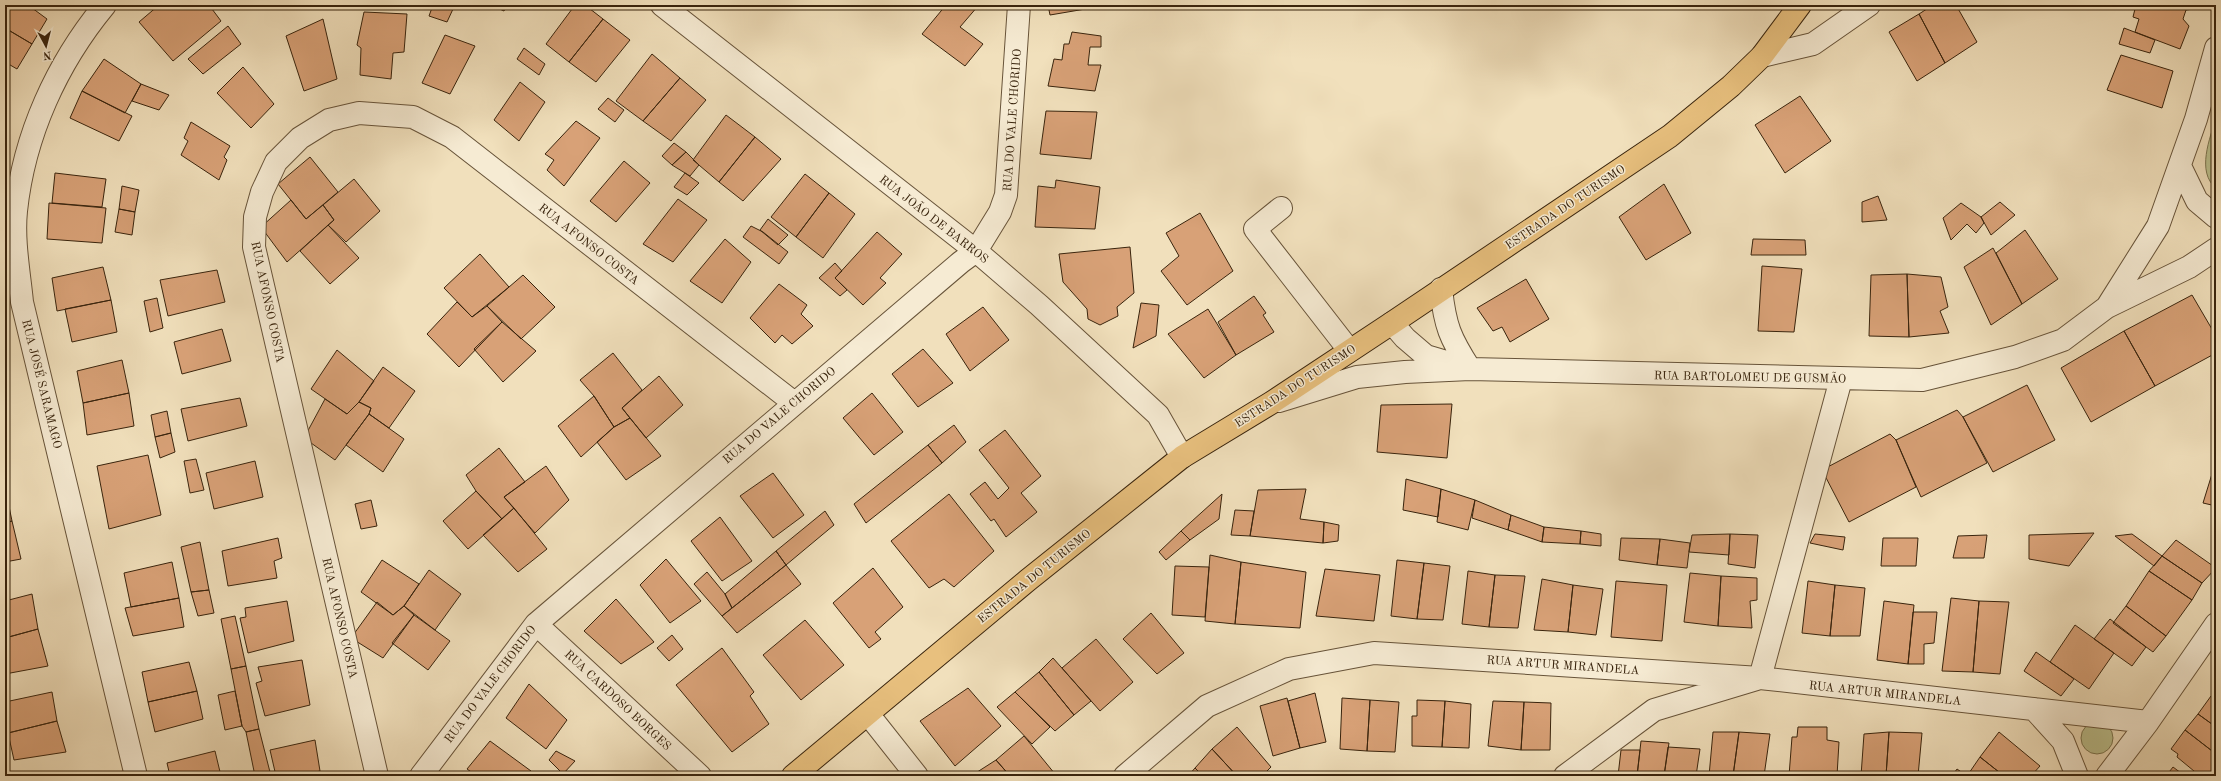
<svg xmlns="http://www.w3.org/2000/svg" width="2221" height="781" font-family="'Old Standard TT',serif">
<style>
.green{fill:#bcc28f;stroke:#7a734e}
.building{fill:#d8a177;stroke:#39240d}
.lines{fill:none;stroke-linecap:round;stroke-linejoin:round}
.minor-casing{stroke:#675339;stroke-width:24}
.primary-casing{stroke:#39240d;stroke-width:24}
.minor{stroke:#f6ebd3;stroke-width:22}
.primary{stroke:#e8c07e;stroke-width:22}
.labels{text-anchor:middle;stroke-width:3;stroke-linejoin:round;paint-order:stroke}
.street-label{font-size:12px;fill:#39240d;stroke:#f6ebd3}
</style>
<rect width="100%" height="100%" fill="#f1e0bc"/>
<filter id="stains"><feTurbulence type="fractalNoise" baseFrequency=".005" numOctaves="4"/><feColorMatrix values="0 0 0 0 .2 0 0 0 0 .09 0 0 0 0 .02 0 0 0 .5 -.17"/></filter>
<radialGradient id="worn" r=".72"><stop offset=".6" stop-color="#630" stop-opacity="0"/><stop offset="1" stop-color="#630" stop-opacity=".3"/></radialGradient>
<path class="green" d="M 2216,118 L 2216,188 C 2196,172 2210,138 2216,118 Z
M2081 738a16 16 0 1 1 32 0a16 16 0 1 1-32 0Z"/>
<path class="building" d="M 5,5 L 28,5 L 47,19 L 32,44 L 5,28 Z
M 159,5 L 209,5 L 221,21 L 173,61 L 139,22 Z
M 433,5 L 444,5 L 453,9 L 447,22 L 429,16 Z
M 491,5 L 507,5 L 504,11 Z
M 575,5 L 585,5 L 603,19 L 569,62 L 546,44 Z
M 946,5 L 978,6 L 960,27 L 983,44 L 965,66 L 922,34 Z
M 1048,5 L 1103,5 L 1103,6 L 1050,15 Z
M 1933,5 L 1956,5 L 1977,42 L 1945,63 L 1919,14 Z
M 2136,5 L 2195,5 L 2194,9 L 2186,10 L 2183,19 L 2189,26 L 2180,49 L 2135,32 L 2139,19 L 2133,17 Z
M 364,12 L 407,14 L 404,52 L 393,53 L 391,79 L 360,75 L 361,48 L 357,45 Z
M 1919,14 L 1945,63 L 1917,81 L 1889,32 Z
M 323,19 L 337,79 L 304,91 L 286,36 Z
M 603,19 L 630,40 L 596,82 L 569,62 Z
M 228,26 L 241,44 L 203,74 L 188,59 Z
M 5,28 L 32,44 L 17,69 L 5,62 Z
M 2124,28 L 2155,40 L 2150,53 L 2119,44 Z
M 1072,32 L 1101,36 L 1101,47 L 1090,47 L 1088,65 L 1101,65 L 1095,91 L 1048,86 L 1054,59 L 1062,60 L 1064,44 L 1069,44 Z
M 445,35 L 475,46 L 450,94 L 422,83 Z
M 524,48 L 545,64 L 539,75 L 517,59 Z
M 652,54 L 680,78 L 643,121 L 616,101 Z
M 2121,55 L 2173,71 L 2162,108 L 2107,90 Z
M 104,59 L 141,84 L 125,113 L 82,91 Z
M 243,67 L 274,104 L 251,128 L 217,93 Z
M 680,78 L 706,100 L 671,141 L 643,121 Z
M 520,82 L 545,102 L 519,141 L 494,120 Z
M 141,84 L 169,95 L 159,110 L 132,101 Z
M 82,91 L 132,116 L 119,141 L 70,118 Z
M 1800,96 L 1831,141 L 1785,173 L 1755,125 Z
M 608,98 L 624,110 L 615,122 L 598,109 Z
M 1046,111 L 1097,112 L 1091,159 L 1040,154 Z
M 726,115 L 755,137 L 719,182 L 693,160 Z
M 576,121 L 600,138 L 564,186 L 547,170 L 554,160 L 545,154 Z
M 191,122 L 230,146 L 224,157 L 227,160 L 219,180 L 181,155 L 188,141 L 184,138 Z
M 755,137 L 781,159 L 743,201 L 719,182 Z
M 674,143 L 686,152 L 672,165 L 662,156 Z
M 686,152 L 699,165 L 690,176 L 672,165 Z
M 310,157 L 338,192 L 306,219 L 278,184 Z
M 624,161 L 650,183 L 616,222 L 590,201 Z
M 55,173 L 106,179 L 102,207 L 52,203 Z
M 685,173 L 699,183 L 687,195 L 674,187 Z
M 805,174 L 829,193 L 796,237 L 771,217 Z
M 354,179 L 380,211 L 346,242 L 328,225 L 334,220 L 323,205 Z
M 1056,180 L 1100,187 L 1095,229 L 1035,227 L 1038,186 L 1055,188 Z
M 1664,184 L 1691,233 L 1646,260 L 1619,217 Z
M 122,186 L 139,190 L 135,212 L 119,209 Z
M 829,193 L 855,214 L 823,258 L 796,237 Z
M 1878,196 L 1887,220 L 1862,222 L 1862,202 Z
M 678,199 L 707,220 L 673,262 L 643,244 Z
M 291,200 L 306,219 L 323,205 L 334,220 L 287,262 L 261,227 Z
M 2000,202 L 2015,215 L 1991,235 L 1981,217 Z
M 49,203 L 106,208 L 102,243 L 47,239 Z
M 1961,203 L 1981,217 L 1984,223 L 1976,233 L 1967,224 L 1951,240 L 1943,218 Z
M 119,209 L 135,212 L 132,235 L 115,232 Z
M 1200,213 L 1233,271 L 1187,305 L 1161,271 L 1179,256 L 1166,233 Z
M 768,219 L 788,235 L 778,245 L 760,230 Z
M 328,225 L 359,258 L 330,284 L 300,251 Z
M 751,226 L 763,232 L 788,252 L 779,264 L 743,237 Z
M 2025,230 L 2058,279 L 2022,304 L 1996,253 Z
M 877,232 L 902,254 L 880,278 L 886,283 L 863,305 L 835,278 Z
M 725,239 L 751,262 L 722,303 L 690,281 Z
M 1753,239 L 1805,240 L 1806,255 L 1751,255 Z
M 1130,247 L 1134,293 L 1117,307 L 1118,316 L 1100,325 L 1088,319 L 1087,309 L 1063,282 L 1059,254 Z
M 1993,248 L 2022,304 L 1991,325 L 1964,267 Z
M 480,254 L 509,287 L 472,317 L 444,288 Z
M 835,263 L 842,271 L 835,278 L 847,290 L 840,296 L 819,278 Z
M 1762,266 L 1802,269 L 1794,332 L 1758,331 Z
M 103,267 L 111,300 L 57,311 L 52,278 Z
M 217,270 L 225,302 L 168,316 L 160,280 Z
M 1907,274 L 1909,337 L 1869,336 L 1871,275 Z
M 1907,274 L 1941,277 L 1948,307 L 1940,311 L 1949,333 L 1909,337 Z
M 523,275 L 555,307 L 521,339 L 487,306 Z
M 1526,279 L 1549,319 L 1510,342 L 1502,327 L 1493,331 L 1477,308 Z
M 779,284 L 807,305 L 801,314 L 813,326 L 792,344 L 782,335 L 775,343 L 750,318 Z
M 2192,295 L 2216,336 L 2216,353 L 2155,386 L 2124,331 Z
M 1254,296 L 1266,313 L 1263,315 L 1274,332 L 1236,355 L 1218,322 Z
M 157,298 L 163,328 L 150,332 L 144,301 Z
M 111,300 L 117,332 L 72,342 L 65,309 Z
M 457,302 L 472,317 L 487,306 L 502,322 L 459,367 L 427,334 Z
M 1141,303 L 1159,305 L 1156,336 L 1133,348 Z
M 983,307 L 1009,340 L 970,371 L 946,334 Z
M 1208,309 L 1236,355 L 1204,378 L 1168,334 Z
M 502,322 L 536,351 L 503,382 L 474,349 Z
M 222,329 L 231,361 L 182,374 L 174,342 Z
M 2124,331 L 2155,386 L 2091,422 L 2061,368 Z
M 923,349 L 953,383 L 918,407 L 892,374 Z
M 337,350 L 374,381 L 359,402 L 347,414 L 311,389 Z
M 613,353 L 642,390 L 622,408 L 630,418 L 614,427 L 594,396 L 580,380 Z
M 122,360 L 129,393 L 83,403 L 77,371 Z
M 383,367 L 415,391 L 389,428 L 369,414 L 371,408 L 359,402 Z
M 659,376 L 683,405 L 646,438 L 622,408 Z
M 2027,385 L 2055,440 L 1993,472 L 1963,417 Z
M 129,393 L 134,426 L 87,435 L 83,403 Z
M 872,393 L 903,432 L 874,455 L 843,418 Z
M 594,396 L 614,427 L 581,457 L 558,426 Z
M 240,398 L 247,426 L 188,441 L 181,409 Z
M 325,399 L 347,414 L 359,402 L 371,408 L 369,414 L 335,460 L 304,438 Z
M 1452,404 L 1447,458 L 1377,452 L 1381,405 Z
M 1957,410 L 1963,417 L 1987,463 L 1921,497 L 1896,440 Z
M 167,411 L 171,433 L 155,437 L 151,415 Z
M 369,414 L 404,439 L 383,472 L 346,445 Z
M 630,418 L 661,456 L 626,480 L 597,442 L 614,427 Z
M 954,425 L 966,442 L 942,463 L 928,445 Z
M 1005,430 L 1041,476 L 1021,493 L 1037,512 L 1006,537 L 994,519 L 991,521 L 970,494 L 985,482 L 998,499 L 1009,488 L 979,450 Z
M 171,433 L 175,452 L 160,458 L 155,437 Z
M 1890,434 L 1896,440 L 1916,487 L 1849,522 L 1822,470 Z
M 928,445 L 942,463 L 866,523 L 854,504 Z
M 499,448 L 525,482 L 504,497 L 514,508 L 502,519 L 476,491 L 466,475 Z
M 148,455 L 161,515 L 109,529 L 97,466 Z
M 196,459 L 204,490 L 190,493 L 184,461 Z
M 255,461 L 263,497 L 214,509 L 206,473 Z
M 2216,461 L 2216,506 L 2203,503 Z
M 546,466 L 569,500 L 535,533 L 504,497 Z
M 773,473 L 804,515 L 773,538 L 740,496 Z
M 1406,479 L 1441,489 L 1438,517 L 1403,510 Z
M 5,487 L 12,521 L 5,523 Z
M 1306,489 L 1300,519 L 1324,522 L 1323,543 L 1250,536 L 1258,490 Z
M 1441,489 L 1475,500 L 1468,530 L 1437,522 Z
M 476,491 L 502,519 L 468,549 L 443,521 Z
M 949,494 L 994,551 L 954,587 L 944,579 L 929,588 L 891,541 Z
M 1222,494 L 1219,519 L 1190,540 L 1181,531 Z
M 371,500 L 377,526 L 361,529 L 355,504 Z
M 1475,500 L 1511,515 L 1508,530 L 1472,518 Z
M 514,508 L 547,549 L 518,572 L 483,535 Z
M 1235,510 L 1254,511 L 1250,536 L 1231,535 Z
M 825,511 L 834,525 L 786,565 L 776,551 Z
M 1511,515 L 1544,527 L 1542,542 L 1508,530 Z
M 720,517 L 752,561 L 722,581 L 691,541 Z
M 12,521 L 21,559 L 5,562 L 5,523 Z
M 1324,522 L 1339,525 L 1338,541 L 1323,543 Z
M 1544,527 L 1581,531 L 1580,544 L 1542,542 Z
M 1181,531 L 1190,540 L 1166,560 L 1159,552 Z
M 1581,531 L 1601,534 L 1601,546 L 1580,544 Z
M 2094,533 L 2069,566 L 2029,559 L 2029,535 Z
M 1730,534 L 1758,535 L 1755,568 L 1728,564 Z
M 1730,534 L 1729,555 L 1689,552 L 1692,535 Z
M 1815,534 L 1845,537 L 1843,550 L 1810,543 Z
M 2132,534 L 2162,556 L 2154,566 L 2115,536 Z
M 1987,535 L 1984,558 L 1953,558 L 1958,536 Z
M 278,538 L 282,558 L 274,561 L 277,578 L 228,586 L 222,551 Z
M 1621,538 L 1660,539 L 1657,565 L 1619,560 Z
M 1883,538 L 1918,538 L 1916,566 L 1881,566 Z
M 1660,539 L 1690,543 L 1687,568 L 1657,565 Z
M 2176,540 L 2216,568 L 2202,583 L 2162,556 Z
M 200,542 L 209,590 L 191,592 L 181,547 Z
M 776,551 L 786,565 L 732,608 L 725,594 Z
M 1210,555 L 1241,562 L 1235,624 L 1205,621 Z
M 2162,556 L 2202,583 L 2192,600 L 2149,571 Z
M 666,559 L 701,601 L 670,623 L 640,585 Z
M 382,560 L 419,584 L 404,606 L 393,615 L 361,592 Z
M 1397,560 L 1424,563 L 1417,619 L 1391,616 Z
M 172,562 L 179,598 L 131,607 L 124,573 Z
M 1241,562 L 1306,572 L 1300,628 L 1235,624 Z
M 1424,563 L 1450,566 L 1443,620 L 1417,619 Z
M 786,565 L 801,584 L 737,633 L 722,616 Z
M 1175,566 L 1209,567 L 1205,617 L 1172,615 Z
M 873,568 L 903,607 L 875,632 L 881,639 L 869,648 L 833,603 Z
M 1325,569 L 1380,575 L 1374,621 L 1316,616 Z
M 429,570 L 461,594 L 435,630 L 404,606 Z
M 1468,571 L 1495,575 L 1489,627 L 1462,624 Z
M 2149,571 L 2192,600 L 2166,636 L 2126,606 Z
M 707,572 L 725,594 L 732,608 L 722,616 L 694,584 Z
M 1690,573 L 1721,576 L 1718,626 L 1684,622 Z
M 1495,575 L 1525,576 L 1518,628 L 1489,627 Z
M 1721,576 L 1757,578 L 1757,600 L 1750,601 L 1752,628 L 1718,626 Z
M 1542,579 L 1573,585 L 1568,632 L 1534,630 Z
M 1616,581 L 1667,585 L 1662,641 L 1611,637 Z
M 1808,581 L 1835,585 L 1830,636 L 1802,633 Z
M 1573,585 L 1603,589 L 1596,635 L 1568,632 Z
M 1835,585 L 1865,588 L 1860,636 L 1830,636 Z
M 209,590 L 214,613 L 198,616 L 191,592 Z
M 32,594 L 38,629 L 5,638 L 5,601 Z
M 179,598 L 184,627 L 133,636 L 125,608 Z
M 1951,598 L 1979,601 L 1973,672 L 1942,671 Z
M 616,599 L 654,642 L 621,664 L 584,631 Z
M 287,601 L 294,641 L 248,653 L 240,618 L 246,617 L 245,608 Z
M 1884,601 L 1914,605 L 1908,664 L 1877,660 Z
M 1979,601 L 2009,602 L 2000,674 L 1973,672 Z
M 377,602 L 393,615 L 404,606 L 414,615 L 383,658 L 351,638 Z
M 2126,606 L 2166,636 L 2153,652 L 2113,623 Z
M 1913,612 L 1937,612 L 1934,643 L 1924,644 L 1924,664 L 1908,664 Z
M 1151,613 L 1184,653 L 1157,674 L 1123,639 Z
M 414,615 L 450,641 L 428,670 L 392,643 Z
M 235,616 L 246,666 L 231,669 L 221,619 Z
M 2110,619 L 2146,647 L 2132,666 L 2094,639 Z
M 805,620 L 844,665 L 801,700 L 763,655 Z
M 2075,625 L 2114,653 L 2089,689 L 2050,662 Z
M 38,629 L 48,666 L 5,674 L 5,638 Z
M 672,635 L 683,649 L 669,661 L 657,648 Z
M 1096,639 L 1133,682 L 1100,711 L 1062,668 Z
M 722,648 L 754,692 L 750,696 L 769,724 L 732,752 L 676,685 Z
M 2036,652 L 2074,679 L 2061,696 L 2024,671 Z
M 1053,658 L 1091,701 L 1074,715 L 1039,672 Z
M 302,660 L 310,705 L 265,716 L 256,683 L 262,681 L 258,667 Z
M 189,662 L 197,691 L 148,702 L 142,672 Z
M 246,666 L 259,729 L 246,732 L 242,726 L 231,669 Z
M 1039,672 L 1074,715 L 1055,731 L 1015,692 Z
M 529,684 L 567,720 L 546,749 L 506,718 Z
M 968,688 L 1001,726 L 955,766 L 920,721 Z
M 197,691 L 203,719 L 155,732 L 148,702 Z
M 235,691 L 242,726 L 225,730 L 218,695 Z
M 52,692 L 57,721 L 8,733 L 5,702 Z
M 1015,692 L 1050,727 L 1032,744 L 997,707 Z
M 1315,693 L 1326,742 L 1300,748 L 1288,701 Z
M 2211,696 L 2216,700 L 2216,727 L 2198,714 Z
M 1287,698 L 1300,748 L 1273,756 L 1260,706 Z
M 1342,698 L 1370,700 L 1367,751 L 1340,749 Z
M 1370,700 L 1399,702 L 1395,752 L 1367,751 Z
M 1417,700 L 1445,701 L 1442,747 L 1412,746 L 1412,716 L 1417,716 Z
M 1445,701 L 1471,704 L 1469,748 L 1442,747 Z
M 1493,701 L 1524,702 L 1521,750 L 1488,746 Z
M 1524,702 L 1551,703 L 1550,750 L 1521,750 Z
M 2198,714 L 2216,727 L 2216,754 L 2185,730 Z
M 57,721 L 66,752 L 14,760 L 8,733 Z
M 1237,727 L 1271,767 L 1262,776 L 1237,776 L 1212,749 Z
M 1798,727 L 1827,727 L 1827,740 L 1839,742 L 1837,776 L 1789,776 L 1792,737 L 1797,737 Z
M 259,729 L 271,776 L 255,776 L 246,732 Z
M 2185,730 L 2216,754 L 2216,771 L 2212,776 L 2200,776 L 2177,757 L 2178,754 L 2171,749 Z
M 1713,732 L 1739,732 L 1733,776 L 1709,776 Z
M 1739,732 L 1770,734 L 1764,776 L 1733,776 Z
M 1889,732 L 1886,776 L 1861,776 L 1864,734 Z
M 1889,732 L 1922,733 L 1918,776 L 1886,776 Z
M 1999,732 L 2040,766 L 2031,776 L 2004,776 L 1980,757 Z
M 1024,736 L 1055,774 L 1052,776 L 1010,776 L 996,760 Z
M 315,740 L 320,771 L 298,776 L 276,776 L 270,750 Z
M 490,741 L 531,771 L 527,776 L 477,776 L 467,769 Z
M 1641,741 L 1669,743 L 1664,776 L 1637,776 Z
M 1668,747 L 1700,749 L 1696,776 L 1664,776 Z
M 1212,749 L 1237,776 L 1203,776 L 1195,768 Z
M 1621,750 L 1640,750 L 1637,776 L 1618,776 Z
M 215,751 L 221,776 L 170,776 L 167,763 Z
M 556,751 L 575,761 L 563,774 L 549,760 Z
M 1980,757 L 2004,776 L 1967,776 Z
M 996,760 L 1010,776 L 971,776 Z
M 2173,767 L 2185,776 L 2166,776 Z
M 1195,768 L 1203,776 L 1188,776 Z
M 1957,769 L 1967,776 L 1952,776 Z"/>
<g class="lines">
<g class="minor-casing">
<path id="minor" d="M 105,5 C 57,63 24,135 16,211 C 13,240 19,272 22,302 L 136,776
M 662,5 L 976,251 L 1039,305 L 1158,415 L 1182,457
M 1762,56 L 1813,44 L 1869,5
M 2180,166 L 2197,201 L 2216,217
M 1281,208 L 1255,229 L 1349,350
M 2107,307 L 2158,226 L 2196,119 L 2216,48
M 1392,323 L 1405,338 L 1426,356 L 1470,369 L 1922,380 L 2015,357 L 2063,340 L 2107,307 L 2189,267 L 2216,249
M 1279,401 L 1357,377 L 1405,372 L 1470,369 C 1450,338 1445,326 1441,289
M 536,624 L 700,776
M 2034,709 L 2063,741 L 2077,776
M 868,714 L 917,776
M 377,776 L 254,247 L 255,217 L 262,192 L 276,162 L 300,138 L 329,120 L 359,113 L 413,117 L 452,137 L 793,402
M 421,776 L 536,624 L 961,262 L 976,251 L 1000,212 L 1006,195 L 1019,5
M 1125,776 L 1207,706 L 1289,669 L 1374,653 L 1760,678 L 2148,722
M 1565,776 L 1654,710 L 1760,678 L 1841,379
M 2107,776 L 2148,722 L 2216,624"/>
</g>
<g class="primary-casing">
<path id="primary" d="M 793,776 L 1028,580 L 1182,457 L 1271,403 L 1392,323 L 1670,136 L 1731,86 L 1762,56 L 1800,5"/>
</g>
<use href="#minor" class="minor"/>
<use href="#primary" class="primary"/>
</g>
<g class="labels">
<g class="street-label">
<text transform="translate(1012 120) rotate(-86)" y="4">RUA DO VALE CHORIDO</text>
<text transform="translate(1565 207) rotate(-34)" y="4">ESTRADA DO TURISMO</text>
<text transform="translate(934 219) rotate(38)" y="4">RUA JOÃO DE BARROS</text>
<text transform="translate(589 244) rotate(38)" y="4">RUA AFONSO COSTA</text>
<text transform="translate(268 302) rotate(78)" y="4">RUA AFONSO COSTA</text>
<text transform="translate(1750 377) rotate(1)" y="4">RUA BARTOLOMEU DE GUSMÃO</text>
<text transform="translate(42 384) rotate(76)" y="4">RUA JOSÉ SARAMAGO</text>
<text transform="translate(1295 386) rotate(-33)" y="4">ESTRADA DO TURISMO</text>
<text transform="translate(779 415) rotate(-40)" y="4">RUA DO VALE CHORIDO</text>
<text transform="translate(1034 576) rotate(-39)" y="4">ESTRADA DO TURISMO</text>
<text transform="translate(340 618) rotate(77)" y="4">RUA AFONSO COSTA</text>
<text transform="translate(1563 665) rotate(4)" y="4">RUA ARTUR MIRANDELA</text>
<text transform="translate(490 684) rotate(-53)" y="4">RUA DO VALE CHORIDO</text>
<text transform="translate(1885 693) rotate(6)" y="4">RUA ARTUR MIRANDELA</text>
<text transform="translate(618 700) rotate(43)" y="4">RUA CARDOSO BORGES</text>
</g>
</g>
<rect width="2221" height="781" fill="none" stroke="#f1e0bc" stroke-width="20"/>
<rect x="6" y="6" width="2209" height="769" fill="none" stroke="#39240d" stroke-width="2"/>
<rect x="10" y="10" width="2201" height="761" fill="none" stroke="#39240d"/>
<g transform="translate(46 46) rotate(173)" stroke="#f6ebd3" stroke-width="3" paint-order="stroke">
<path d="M0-3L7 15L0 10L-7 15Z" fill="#39240d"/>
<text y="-6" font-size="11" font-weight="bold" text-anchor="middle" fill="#39240d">N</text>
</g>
<rect width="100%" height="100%" filter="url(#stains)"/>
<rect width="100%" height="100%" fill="url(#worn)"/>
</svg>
